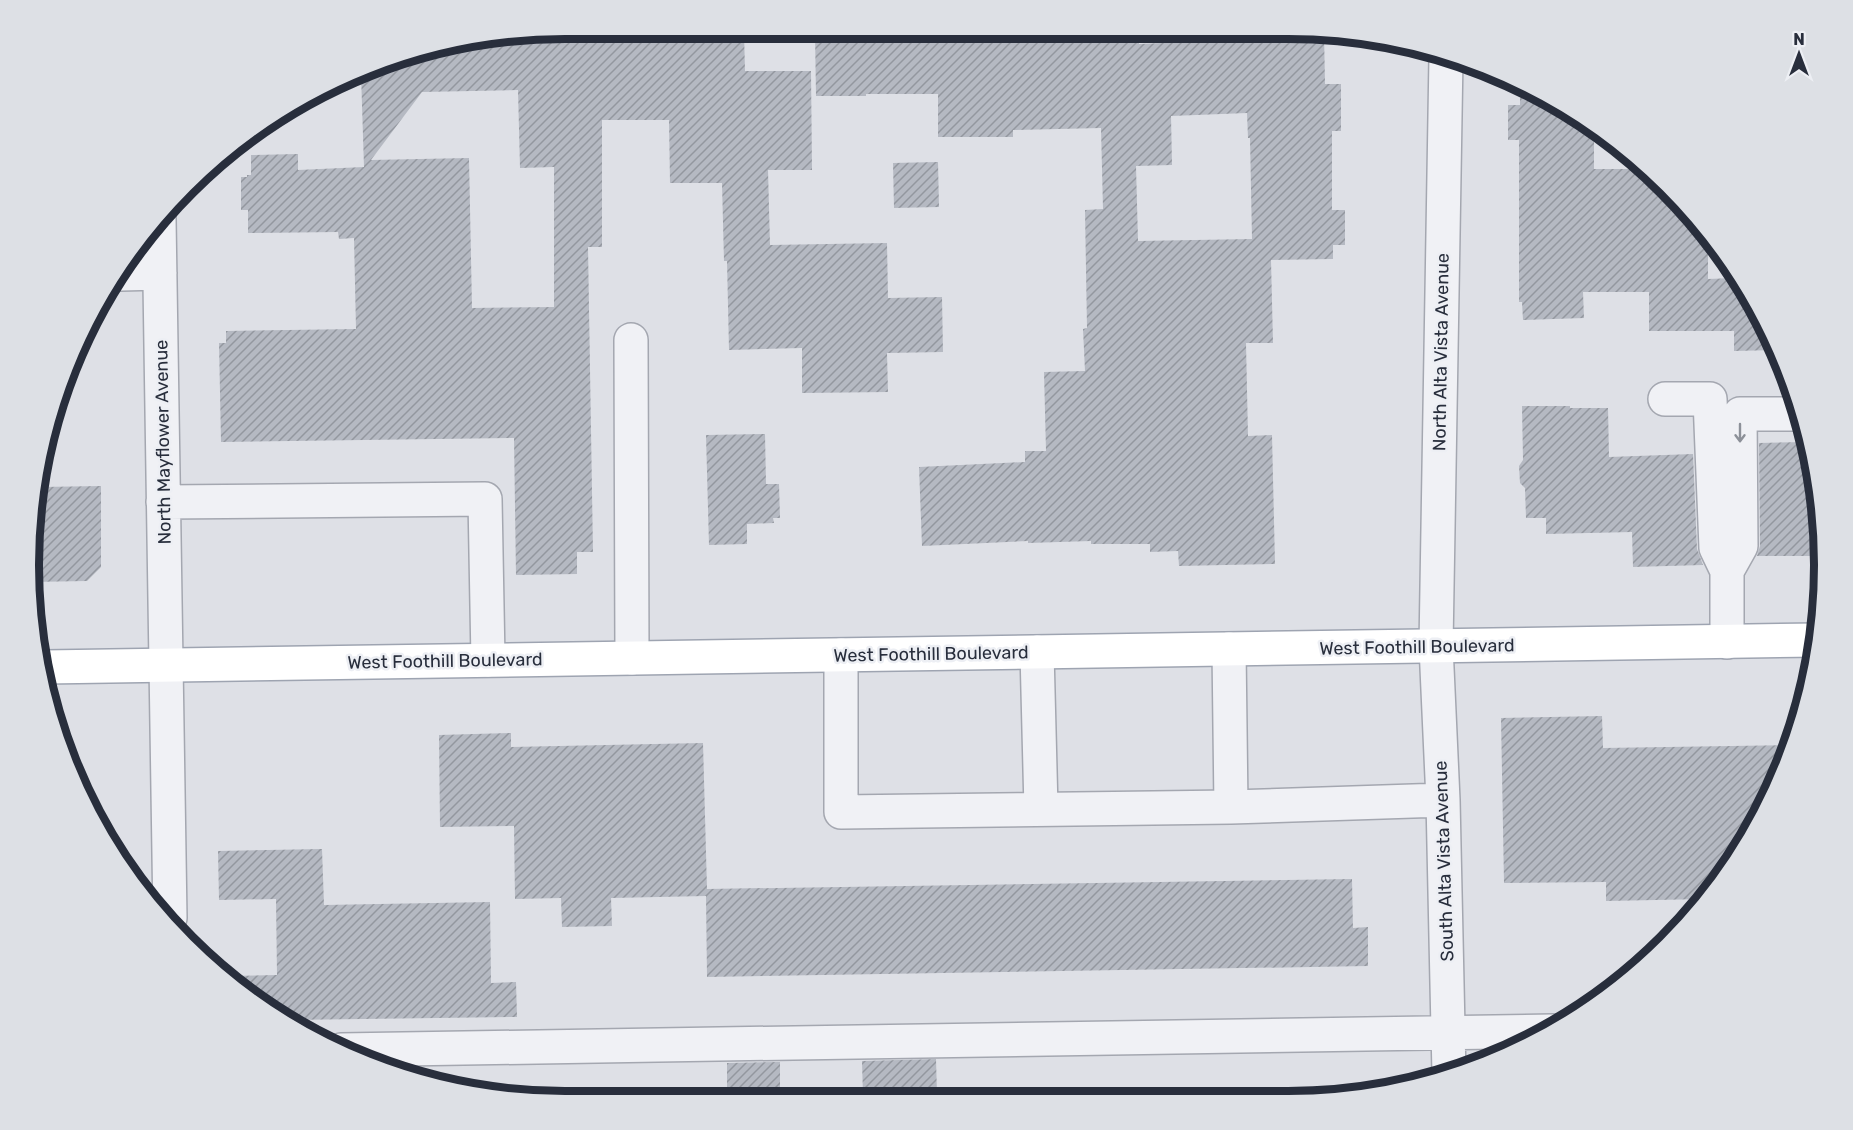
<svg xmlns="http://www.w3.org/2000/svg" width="1853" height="1130" font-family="Rubik,sans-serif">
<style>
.building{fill:url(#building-hatch);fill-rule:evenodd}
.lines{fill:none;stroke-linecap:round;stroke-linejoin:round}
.minor-casing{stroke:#a4a7b0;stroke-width:36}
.major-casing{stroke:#9ea4b1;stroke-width:36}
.minor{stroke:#f0f1f5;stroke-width:33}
.major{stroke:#fff;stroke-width:33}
.oneway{stroke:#8c9098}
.labels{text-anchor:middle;stroke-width:5;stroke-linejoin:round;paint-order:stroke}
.street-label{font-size:18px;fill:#282e3c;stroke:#edeff4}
.rim{fill:none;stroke:#282e3c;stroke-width:8}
</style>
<defs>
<pattern id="building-hatch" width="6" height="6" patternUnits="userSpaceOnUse" patternTransform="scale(1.5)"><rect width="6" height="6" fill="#b5b9c2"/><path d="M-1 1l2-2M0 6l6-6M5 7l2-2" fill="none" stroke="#93979f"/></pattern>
</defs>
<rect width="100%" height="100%" fill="#dee0e6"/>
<path class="building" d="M 908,30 L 1077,31 L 1077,36 L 1139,34 L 1139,44 L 1206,41 L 1206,32 L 1324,33 L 1325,84 L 1341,84 L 1341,131 L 1332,131 L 1332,210 L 1345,210 L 1345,245 L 1333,245 L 1333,259 L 1271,260 L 1273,343 L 1246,343 L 1248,436 L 1272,435 L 1275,564 L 1179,566 L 1178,551 L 1150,552 L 1150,544 L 1091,544 L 1091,541 L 1028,543 L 1028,541 L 922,546 L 919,467 L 1025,462 L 1025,451 L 1046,451 L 1044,372 L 1085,371 L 1083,329 L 1087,328 L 1085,210 L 1103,209 L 1101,128 L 1013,130 L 1013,137 L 938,137 L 938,94 L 866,94 L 866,96 L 816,96 L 815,33 ZM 1247,113 L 1248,138 L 1250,138 L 1252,239 L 1138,241 L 1136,166 L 1172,165 L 1171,116 Z
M 744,32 L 745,71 L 811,71 L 812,170 L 768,170 L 770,245 L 887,243 L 888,298 L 942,297 L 943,352 L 887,353 L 888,392 L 802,393 L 802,348 L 729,350 L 727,261 L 724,261 L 722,183 L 670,183 L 669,120 L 602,120 L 602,247 L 588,247 L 593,552 L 577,552 L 577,574 L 516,575 L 514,438 L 221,442 L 219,343 L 226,343 L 226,331 L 356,329 L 354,238 L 339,239 L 338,232 L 248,233 L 248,210 L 241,210 L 241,177 L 247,177 L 247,175 L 251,175 L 251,155 L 298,154 L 298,170 L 364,167 L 361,74 L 393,57 L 478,43 L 517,42 L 517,36 L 519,36 ZM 518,90 L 520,168 L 554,167 L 554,307 L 472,308 L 469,158 L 371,160 L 422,92 Z
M 1520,85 L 1594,128 L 1594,169 L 1646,169 L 1691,211 L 1708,235 L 1708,279 L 1733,278 L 1733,269 L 1752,296 L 1777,350 L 1734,351 L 1734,331 L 1649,331 L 1649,292 L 1583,292 L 1584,318 L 1523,320 L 1522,302 L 1519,302 L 1519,140 L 1508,140 L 1508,105 L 1520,105 Z
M 938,162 L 939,207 L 894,208 L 893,163 Z
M 1522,406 L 1570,406 L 1570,408 L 1608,408 L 1609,457 L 1693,454 L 1697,549 L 1703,565 L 1633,567 L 1632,532 L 1546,534 L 1546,518 L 1526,518 L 1525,488 L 1520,483 L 1519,466 L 1523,460 Z
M 765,434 L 766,484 L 779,484 L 780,518 L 773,518 L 774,523 L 747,524 L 747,544 L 709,545 L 706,435 Z
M 1808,442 L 1820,495 L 1822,556 L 1757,556 L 1760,546 L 1759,443 Z
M 101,486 L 101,567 L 87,581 L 31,582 L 28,565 L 41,487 Z
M 1602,716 L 1603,748 L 1791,745 L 1769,802 L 1714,891 L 1706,899 L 1606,901 L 1606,882 L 1504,883 L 1501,718 Z
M 511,733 L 511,747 L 703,743 L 707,889 L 1352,879 L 1353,928 L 1368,927 L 1368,966 L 707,977 L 706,896 L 611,898 L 612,926 L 562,927 L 561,898 L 515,899 L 514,826 L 440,827 L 439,735 Z
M 322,849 L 324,905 L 490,902 L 491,983 L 516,982 L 517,1017 L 289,1020 L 239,991 L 224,976 L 277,975 L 276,899 L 219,900 L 218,851 Z
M 936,1059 L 937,1094 L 863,1097 L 862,1061 Z
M 780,1062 L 780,1098 L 727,1098 L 727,1063 Z"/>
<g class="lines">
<g class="minor-casing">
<path id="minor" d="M 1446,57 L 1436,646 L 1443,800 L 1449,1075
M 159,219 L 170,918
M 121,274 L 160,273
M 631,340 L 632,658
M 1665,399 L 1710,399 L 1716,548 L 1727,571 L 1727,642
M 163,502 L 485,499 L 488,660
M 1727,571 L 1741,546 L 1740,414 L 1801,414
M 1229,649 L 1231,807
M 1037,652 L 1041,809
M 841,655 L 841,812 L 1231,807 L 1443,800
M 341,1050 L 1553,1031"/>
</g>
<g class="major-casing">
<path id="major" d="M 45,667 L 1817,640"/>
</g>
<use href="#minor" class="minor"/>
<use href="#major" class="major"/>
</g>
<defs><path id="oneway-shaft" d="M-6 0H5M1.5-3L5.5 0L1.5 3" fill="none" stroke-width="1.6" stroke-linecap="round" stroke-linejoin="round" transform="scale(1.5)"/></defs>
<use class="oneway" href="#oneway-shaft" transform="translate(1740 433) rotate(90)"/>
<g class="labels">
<g class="street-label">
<text transform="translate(1441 352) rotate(-89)" y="6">North Alta Vista Avenue</text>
<text transform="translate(163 442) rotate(-91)" y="6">North Mayflower Avenue</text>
<text transform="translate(1417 647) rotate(-1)" y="6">West Foothill Boulevard</text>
<text transform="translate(931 654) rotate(-1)" y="6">West Foothill Boulevard</text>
<text transform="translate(445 661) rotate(-1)" y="6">West Foothill Boulevard</text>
<text transform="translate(1444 861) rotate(-92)" y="6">South Alta Vista Avenue</text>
</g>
</g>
<path d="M0 0H1853V1130H0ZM565 39H1288A526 526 0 0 1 1814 565V565A526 526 0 0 1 1288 1091H565A526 526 0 0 1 39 565V565A526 526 0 0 1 565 39Z" fill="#dde0e5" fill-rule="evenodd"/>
<path class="rim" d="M565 39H1288A526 526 0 0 1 1814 565V565A526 526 0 0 1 1288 1091H565A526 526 0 0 1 39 565V565A526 526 0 0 1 565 39Z"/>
<g transform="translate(1799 54)" stroke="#edeff4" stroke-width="4.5" paint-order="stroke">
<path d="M0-4.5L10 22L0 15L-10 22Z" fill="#282e3c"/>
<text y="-9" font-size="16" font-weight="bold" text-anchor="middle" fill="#282e3c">N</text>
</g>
</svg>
